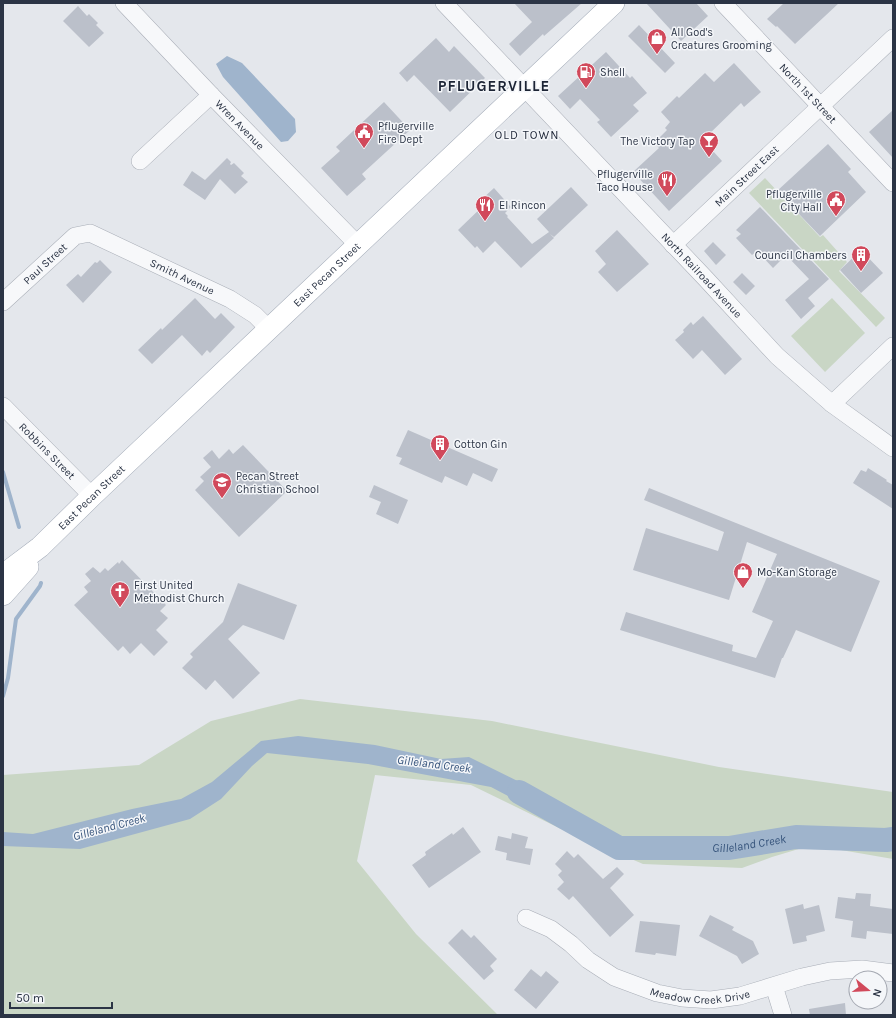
<svg xmlns="http://www.w3.org/2000/svg" width="896" height="1018" font-family="Karla,sans-serif">
<style>
.green{fill:#c9d6c5}
.water{fill:#9fb4cc}
.lines{fill:none;stroke-linecap:round;stroke-linejoin:round}
.stream{stroke:#9fb4cc;stroke-width:4}
.river{stroke:#9fb4cc;stroke-width:24}
.building{fill:#bbc0ca}
.minor-casing{stroke:#a9aeb7;stroke-width:18}
.major-casing{stroke:#a3abb8;stroke-width:22}
.minor{stroke:#f7f8fa;stroke-width:17}
.major{stroke:#fff;stroke-width:21}
.labels{text-anchor:middle;stroke-width:3;stroke-linejoin:round;paint-order:stroke}
.poi-label{font-size:11px;fill:#2b3445;stroke:#f4f6f9;text-anchor:start}
.street-label{font-size:11px;fill:#2b3445;stroke:#f4f6f9}
.neighbourhood-label{font-size:12px;letter-spacing:1px;fill:#1d2536;stroke:#f4f6f9}
.water-label{font-size:12px;font-style:italic;fill:#34527a;stroke:#f4f6f9}
.district-label{font-size:15px;font-weight:bold;letter-spacing:1px;fill:#1d2536;stroke:#f4f6f9}
</style>
<rect width="100%" height="100%" fill="#e4e7ec"/>
<path class="green" d="M 765,178 L 820,237 L 823,235 L 847,262 L 839,271 L 885,318 L 876,327 L 749,193 Z
M 832,298 L 865,333 L 825,372 L 791,336 Z
M 300,699 L 492,721 L 719,767 L 893,792 L 893,859 L 812,845 L 772,857 L 742,868 L 643,864 L 559,828 L 471,785 L 375,775 L 357,861 L 416,934 L 498,1015 L 3,1015 L 3,775 L 139,765 L 211,721 Z"/>
<path class="water" d="M 227,56 L 242,63 L 295,119 L 296,132 L 288,141 L 281,142 L 223,77 L 216,64 Z
M 298,736 L 375,745 L 441,759 L 469,757 L 556,800 L 540,813 L 491,787 L 368,764 L 267,753 L 252,766 L 221,799 L 190,819 L 80,849 L 3,846 L 3,832 L 33,834 L 132,809 L 181,799 L 212,782 L 261,741 Z"/>
<g class="lines">
<path class="stream" d="M 3,472 L 19,527
M 3,696 L 8,678 L 16,619 L 40,586 L 41,583"/>
<path class="river" id="s1" d="M 519,792 L 619,848 L 729,848 L 796,837 L 886,840 L 893,839"/>
</g>
<path class="building" d="M 514,3 L 582,3 L 544,36 L 543,34 L 520,56 L 509,44 L 532,22 Z
M 646,3 L 696,3 L 708,16 L 681,41 Z
M 784,3 L 839,3 L 795,44 L 777,26 L 776,27 L 767,19 Z
M 78,6 L 87,16 L 89,14 L 98,23 L 96,25 L 104,33 L 89,47 L 63,21 Z
M 639,25 L 675,63 L 665,73 L 628,36 Z
M 436,38 L 449,52 L 454,46 L 485,78 L 450,112 L 414,75 L 407,82 L 399,73 Z
M 606,52 L 630,78 L 632,76 L 647,93 L 633,105 L 639,111 L 611,137 L 597,122 L 600,120 L 580,99 L 570,109 L 558,96 Z
M 734,63 L 761,92 L 744,107 L 741,103 L 703,140 L 722,161 L 669,211 L 633,172 L 659,148 L 654,143 L 667,130 L 665,128 L 670,122 L 661,112 L 677,96 L 679,98 L 705,73 L 714,82 Z
M 384,102 L 410,130 L 362,174 L 366,179 L 347,196 L 321,168 L 340,151 L 336,147 Z
M 893,110 L 893,158 L 869,132 Z
M 828,144 L 851,169 L 848,172 L 866,192 L 820,236 L 777,191 Z
M 227,158 L 231,162 L 230,164 L 231,165 L 234,163 L 244,173 L 241,176 L 248,182 L 235,194 L 220,179 L 205,200 L 183,185 L 192,171 L 205,180 Z
M 571,187 L 588,205 L 554,237 L 550,234 L 554,238 L 521,268 L 495,241 L 483,253 L 477,246 L 475,248 L 458,230 L 485,204 L 481,200 L 494,188 L 511,207 L 505,213 L 508,216 L 507,217 L 532,244 L 549,232 L 537,219 Z
M 760,207 L 829,279 L 808,298 L 815,306 L 801,319 L 785,300 L 809,279 L 786,255 L 773,268 L 757,251 L 752,255 L 736,238 L 741,234 L 736,230 Z
M 617,230 L 649,264 L 617,292 L 598,272 L 606,264 L 595,251 Z
M 713,242 L 726,255 L 716,265 L 704,251 Z
M 861,250 L 883,273 L 861,293 L 840,270 Z
M 100,260 L 112,272 L 83,303 L 66,285 L 78,274 L 81,277 L 95,262 L 97,263 Z
M 742,273 L 755,286 L 746,295 L 733,282 Z
M 195,298 L 215,319 L 221,313 L 235,327 L 210,353 L 207,350 L 202,356 L 182,335 L 152,364 L 138,350 L 161,328 L 162,330 Z
M 703,316 L 742,359 L 725,375 L 702,350 L 693,359 L 675,340 L 684,332 L 683,330 L 691,322 L 693,325 Z
M 408,430 L 498,469 L 492,482 L 473,473 L 467,486 L 445,476 L 442,483 L 399,464 L 402,458 L 396,456 Z
M 243,445 L 287,491 L 239,537 L 195,490 L 204,481 L 200,477 L 211,467 L 203,458 L 212,450 L 219,459 L 229,449 L 233,454 Z
M 868,468 L 887,480 L 886,481 L 893,485 L 893,509 L 853,483 L 861,470 L 866,472 Z
M 374,485 L 408,500 L 398,524 L 376,514 L 381,502 L 369,497 Z
M 649,488 L 880,581 L 851,652 L 796,630 L 783,658 L 782,658 L 775,678 L 620,630 L 626,612 L 733,645 L 732,651 L 756,658 L 773,621 L 752,612 L 777,554 L 747,542 L 729,600 L 633,570 L 646,528 L 718,551 L 724,532 L 644,500 Z
M 122,560 L 166,605 L 160,611 L 168,618 L 156,630 L 168,642 L 154,656 L 141,643 L 130,654 L 123,646 L 118,651 L 74,605 L 88,592 L 84,587 L 91,581 L 85,574 L 93,567 L 100,573 L 105,568 L 108,571 L 118,562 L 119,564 Z
M 238,583 L 297,605 L 284,640 L 243,625 L 228,639 L 260,673 L 233,699 L 215,680 L 206,690 L 182,668 L 193,657 L 190,654 L 223,622 Z
M 463,827 L 481,852 L 429,888 L 412,865 L 426,855 L 425,852 L 452,833 L 453,835 Z
M 512,833 L 528,837 L 525,848 L 533,849 L 530,865 L 506,860 L 507,853 L 495,850 L 498,836 L 511,839 Z
M 567,851 L 574,858 L 578,854 L 603,879 L 617,867 L 624,874 L 610,888 L 634,915 L 610,937 L 573,896 L 569,900 L 557,889 L 564,882 L 558,875 L 562,871 L 555,864 Z
M 856,893 L 871,894 L 870,906 L 893,909 L 893,934 L 867,931 L 866,939 L 851,937 L 853,921 L 835,918 L 838,897 L 855,899 Z
M 803,904 L 804,909 L 819,905 L 825,931 L 806,936 L 807,941 L 793,944 L 785,909 Z
M 710,915 L 734,927 L 732,930 L 753,941 L 759,954 L 742,964 L 737,956 L 699,936 Z
M 640,921 L 680,925 L 676,956 L 656,953 L 655,955 L 635,952 Z
M 462,929 L 471,938 L 474,935 L 497,959 L 490,966 L 494,971 L 484,980 L 448,943 Z
M 531,969 L 541,977 L 546,971 L 559,982 L 536,1009 L 514,990 Z
M 845,1003 L 846,1015 L 810,1015 L 809,1009 Z"/>
<g class="lines">
<g class="minor-casing">
<g id="minor">
<path id="s2" d="M 124,3 L 211,95 L 358,245"/>
<path id="s3" d="M 444,3 L 706,279 L 777,356 L 832,404 L 893,448"/>
<path id="s4" d="M 723,3 L 893,183"/>
<path d="M 140,161 L 211,95"/>
<path id="s5" d="M 673,245 L 893,38"/>
<path id="s6" d="M 3,302 L 75,236 L 90,233 L 230,299 L 255,315 L 269,329"/>
<path d="M 832,404 L 893,346"/>
<path id="s7" d="M 3,406 L 92,496"/>
<path id="s8" d="M 526,918 L 551,929 L 571,944 L 588,960 L 614,977 L 657,993 L 682,998 L 711,1000 L 740,996 L 802,977 L 830,971 L 862,969 L 893,973"/>
<path d="M 774,986 L 783,1015"/>
</g>
</g>
<g class="major-casing">
<g id="major">
<path id="s9" d="M 3,575 L 40,547 L 92,496 L 614,3"/>
<path d="M 3,595 L 28,567"/>
</g>
</g>
<use href="#minor" class="minor"/>
<use href="#major" class="major"/>
</g>
<defs>
<g id="shop-pin" transform="scale(1)"><path d="M0 17L-7.5 6A9.5 9.5 0 1 1 7.5 6Z" fill="#d1495b" stroke="#f4f6f9"/><path d="M-5-2.5h2.3a2.7 3.5 0 0 1 5.4 0H5L5.5 6h-11ZM-1.5-2.5h3a1.5 2.3 0 0 0-3 0Z" fill="#fff"/></g>
<g id="fuel-pin" transform="scale(1)"><path d="M0 17L-7.5 6A9.5 9.5 0 1 1 7.5 6Z" fill="#d1495b" stroke="#f4f6f9"/><path d="M-5.5-6h7V0h2V4h1.3V-2.5L3-4.5l.8-.8L6-3V5H2.5V1h-1V6h-7ZM-4.2-4.7v3.2H.2V-4.7Z" fill="#fff"/></g>
<g id="civic-pin" transform="scale(1)"><path d="M0 17L-7.5 6A9.5 9.5 0 1 1 7.5 6Z" fill="#d1495b" stroke="#f4f6f9"/><path d="M-.6-6.5H3V-4.5H.6V-3L4-1V1h2V6H-6V1h2V-1L-.6-3ZM-1.2 2.5V6h2.4V2.5Z" fill="#fff"/></g>
<g id="bar-pin" transform="scale(1)"><path d="M0 17L-7.5 6A9.5 9.5 0 1 1 7.5 6Z" fill="#d1495b" stroke="#f4f6f9"/><path d="M-6-5H6L.8 .8V4.5H3.5V6h-7V4.5H-.8V.8Z" fill="#fff"/></g>
<g id="restaurant-pin" transform="scale(1)"><path d="M0 17L-7.5 6A9.5 9.5 0 1 1 7.5 6Z" fill="#d1495b" stroke="#f4f6f9"/><path d="M-5-6h1v4h1v-4h1v4h1v-4h1v5L-1.5 .5V6h-2V.5L-5-1ZM5-6V6H3V1.5H1.5Q1.5-4 5-6Z" fill="#fff"/></g>
<g id="building-pin" transform="scale(1)"><path d="M0 17L-7.5 6A9.5 9.5 0 1 1 7.5 6Z" fill="#d1495b" stroke="#f4f6f9"/><path d="M-4-6H4V6H1V3H-1V6H-4ZM-2.5-4.3h1.7v1.8h-1.7ZM.8-4.3h1.7v1.8H.8ZM-2.5-1h1.7V.8h-1.7ZM.8-1h1.7V.8H.8Z" fill="#fff"/></g>
<g id="school-pin" transform="scale(1)"><path d="M0 17L-7.5 6A9.5 9.5 0 1 1 7.5 6Z" fill="#d1495b" stroke="#f4f6f9"/><path d="M0-5L7-2L0 1L-7-2ZM-4 1L0 2.5L4 1V4Q0 6-4 4Z" fill="#fff"/></g>
<g id="church-pin" transform="scale(1)"><path d="M0 17L-7.5 6A9.5 9.5 0 1 1 7.5 6Z" fill="#d1495b" stroke="#f4f6f9"/><path d="M-1.2-6h2.4v3.5h3.3v2.4h-3.3V6h-2.4V-.1h-3.3v-2.4h3.3Z" fill="#fff"/></g>
</defs>
<g fill-rule="evenodd">
<use href="#shop-pin" x="657" y="38"/>
<use href="#fuel-pin" x="586" y="72"/>
<use href="#civic-pin" x="364" y="132"/>
<use href="#bar-pin" x="709" y="141"/>
<use href="#restaurant-pin" x="667" y="180"/>
<use href="#civic-pin" x="836" y="200"/>
<use href="#restaurant-pin" x="485" y="205"/>
<use href="#building-pin" x="861" y="255"/>
<use href="#building-pin" x="440" y="444"/>
<use href="#school-pin" x="222" y="482"/>
<use href="#shop-pin" x="743" y="572"/>
<use href="#church-pin" x="120" y="591"/>
</g>
<g class="labels">
<g class="poi-label">
<text x="671" y="36">All God's<tspan x="671" dy="13">Creatures Grooming</tspan></text>
<text x="600" y="76">Shell</text>
<text x="378" y="130">Pflugerville<tspan x="378" dy="13">Fire Dept</tspan></text>
<text x="695" y="145" text-anchor="end">The Victory Tap</text>
<text x="653" y="178" text-anchor="end">Pflugerville<tspan x="653" dy="13">Taco House</tspan></text>
<text x="822" y="198" text-anchor="end">Pflugerville<tspan x="822" dy="13">City Hall</tspan></text>
<text x="499" y="209">El Rincon</text>
<text x="847" y="259" text-anchor="end">Council Chambers</text>
<text x="454" y="448">Cotton Gin</text>
<text x="236" y="480">Pecan Street<tspan x="236" dy="13">Christian School</tspan></text>
<text x="757" y="576">Mo-Kan Storage</text>
<text x="134" y="589">First United<tspan x="134" dy="13">Methodist Church</tspan></text>
</g>
<g class="street-label">
<text dy="4" stroke="none"><textPath href="#s4" startOffset="124">North 1st Street</textPath></text>
<text dy="4" stroke="none"><textPath href="#s2" startOffset="168">Wren Avenue</textPath></text>
<text dy="4" stroke="none"><textPath href="#s5" startOffset="101">Main Street East</textPath></text>
<text dy="4" stroke="none"><textPath href="#s6" startOffset="57">Paul Street</textPath></text>
<text dy="4" stroke="none"><textPath href="#s9" startOffset="442">East Pecan Street</textPath></text>
<text dy="4" stroke="none"><textPath href="#s6" startOffset="215">Smith Avenue</textPath></text>
<text dy="4" stroke="none"><textPath href="#s3" startOffset="375">North Railroad Avenue</textPath></text>
<text dy="4" stroke="none"><textPath href="#s7" startOffset="63">Robbins Street</textPath></text>
<text dy="4" stroke="none"><textPath href="#s9" startOffset="118">East Pecan Street</textPath></text>
<text dy="4" stroke="none"><textPath href="#s8" startOffset="196">Meadow Creek Drive</textPath></text>
</g>
<g class="neighbourhood-label">
<text x="527" y="139">OLD TOWN</text>
</g>
<g class="water-label">
<text transform="translate(434 764) rotate(7)" y="4">Gilleland Creek</text>
<text transform="translate(109 827) rotate(-15)" y="4">Gilleland Creek</text>
<text dy="4" stroke="none"><textPath href="#s1" startOffset="245">Gilleland Creek</textPath></text>
</g>
<g class="district-label">
<text x="494" y="91">PFLUGERVILLE</text>
</g>
</g>
<rect width="896" height="1018" fill="none" stroke="#2b3445" stroke-width="8"/>
<g transform="translate(868 990) rotate(108)"><circle r="19" fill="#f4f6f9" stroke="#a4a8b1"/>
<path d="M0-3L7 15L0 10L-7 15Z" fill="#d1495b"/>
<text y="-6" font-size="11" font-weight="bold" text-anchor="middle" fill="#2b3445">N</text>
</g>
<path d="M10 1002v6h102v-6" fill="none" stroke="#2b3445" stroke-width="2"/>
<text x="16" y="1002" font-size="12" fill="#2b3445" stroke="#f4f6f9" stroke-width="3" paint-order="stroke">50 m</text>
</svg>
